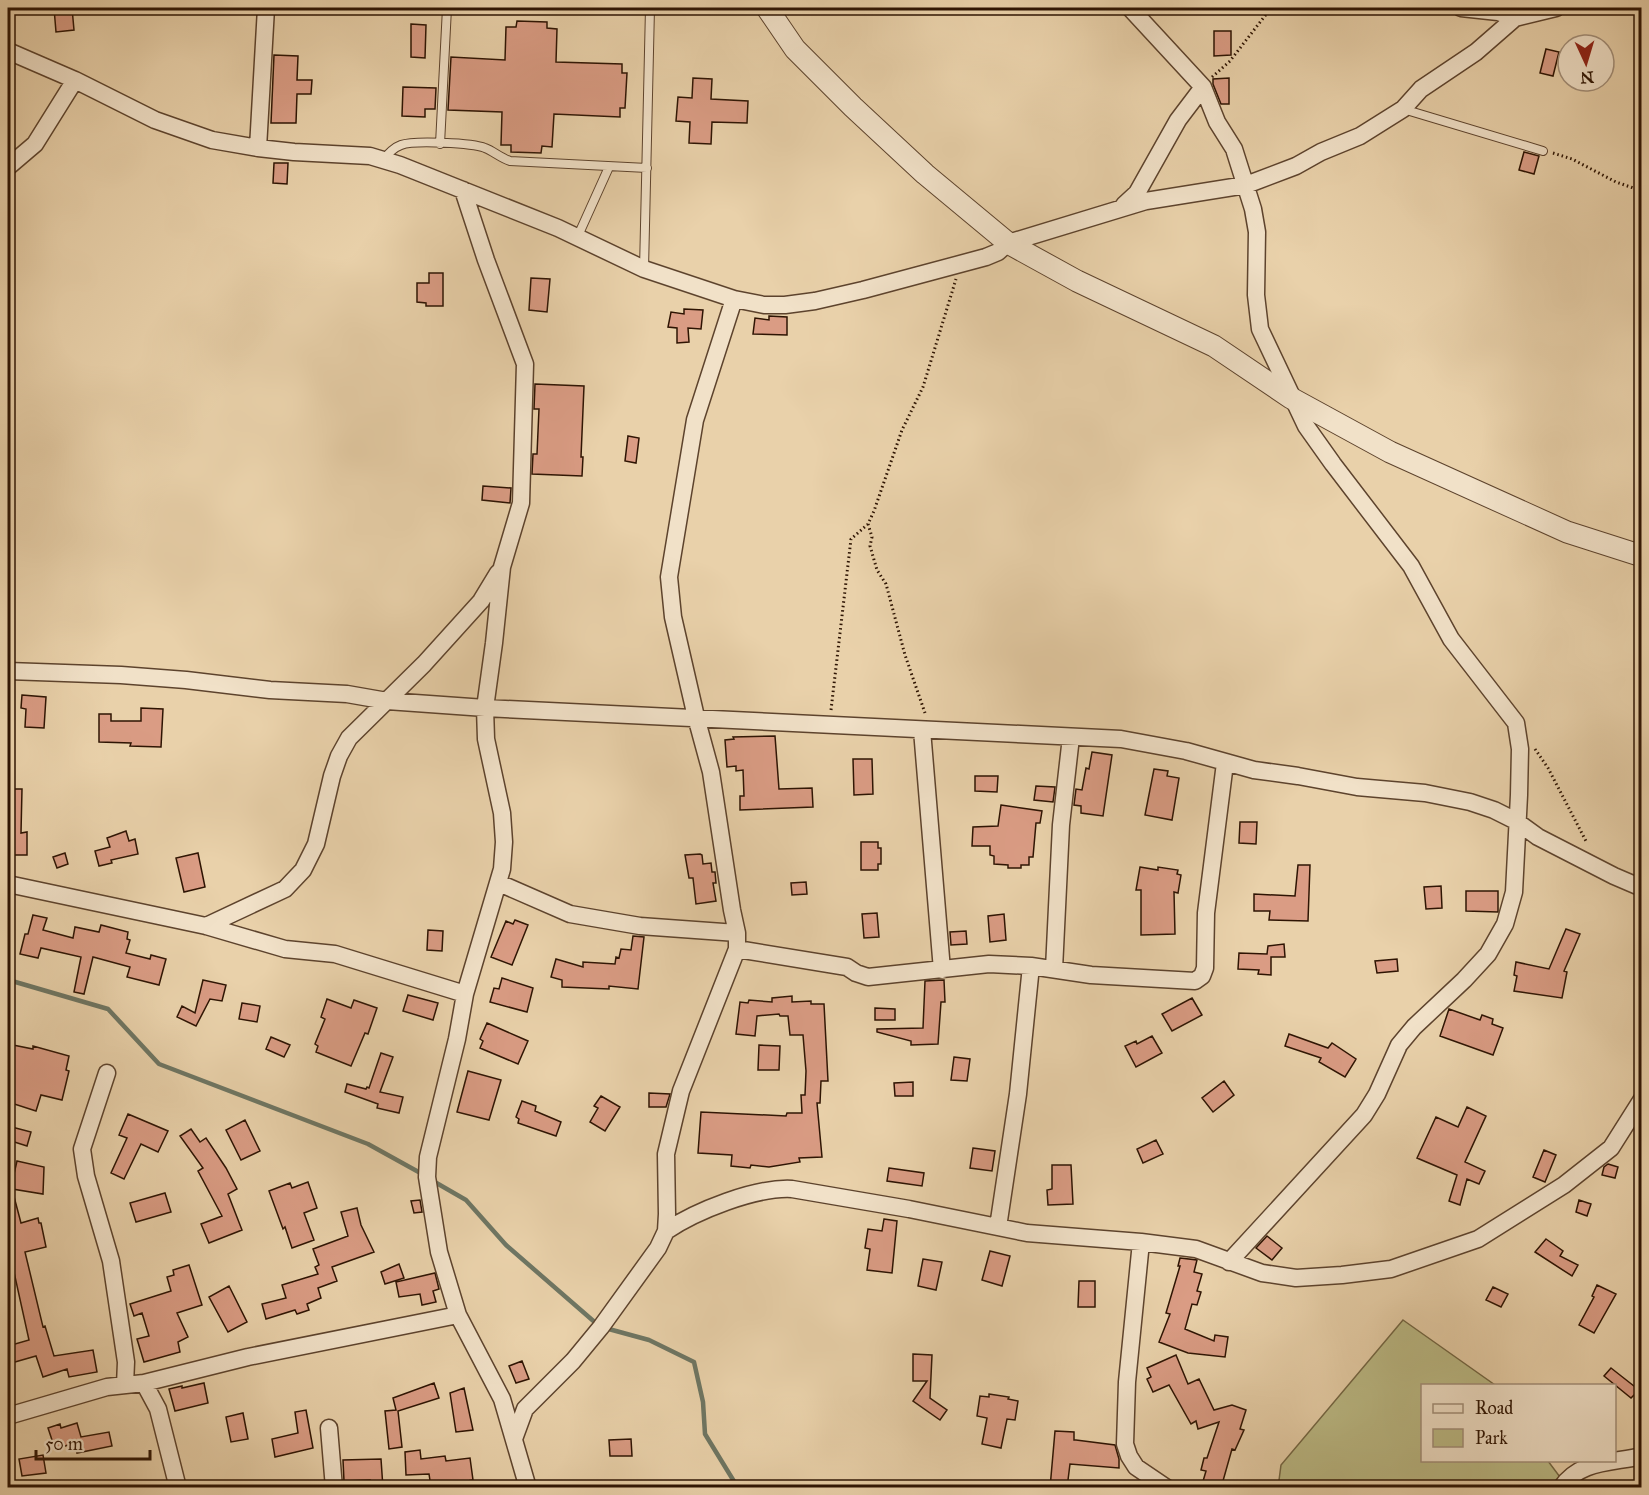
<svg xmlns="http://www.w3.org/2000/svg" width="1649" height="1495" font-family="'IM FELL Great Primer',serif">
<style>
.green{fill:#bbba85;stroke:#746744;stroke-width:1.5}
.lines{fill:none;stroke-linecap:round;stroke-linejoin:round}
.stream{stroke:#6e7663;stroke-width:4.5}
.building{fill:#da9c84;stroke:#2e1403;stroke-width:1.5}
.service-casing{stroke:#5d432d;stroke-width:10}
.minor-casing{stroke:#5d432d;stroke-width:19}
.tertiary-casing{stroke:#5d432d;stroke-width:23}
.path{stroke:#2e1403;stroke-width:3;stroke-dasharray:1.5 3;stroke-linecap:butt}
.service{stroke:#f1e1c8;stroke-width:8}
.minor{stroke:#f1e1c8;stroke-width:16}
.tertiary{stroke:#f1e1c8;stroke-width:21}
</style>
<rect width="100%" height="100%" fill="#e9d1aa"/>
<filter id="stains"><feTurbulence type="fractalNoise" baseFrequency=".00333" numOctaves="4"/><feColorMatrix values="0 0 0 0 .2 0 0 0 0 .09 0 0 0 0 .02 0 0 0 .5 -.17"/></filter>
<radialGradient id="worn" r=".72"><stop offset=".6" stop-color="#630" stop-opacity="0"/><stop offset="1" stop-color="#630" stop-opacity=".3"/></radialGradient>
<path class="green" d="M 1403,1320 L 1495,1385 L 1422,1386 L 1422,1460 L 1548,1461 L 1560,1477 L 1553,1488 L 1278,1488 L 1281,1465 Z"/>
<g class="lines">
<path class="stream" d="M 12,981 L 108,1009 L 159,1064 L 368,1144 L 424,1175
M 433,1181 L 466,1200 L 506,1245 L 598,1325
M 605,1328 L 649,1340 L 694,1362 L 703,1402 L 705,1434 L 735,1483 L 742,1488"/>
</g>
<path class="building" d="M 54,8 L 72,8 L 74,30 L 56,32 Z
M 517,21 L 547,22 L 547,28 L 557,29 L 556,62 L 622,64 L 622,73 L 627,73 L 625,108 L 620,108 L 620,117 L 554,114 L 552,147 L 542,146 L 541,153 L 511,152 L 511,145 L 501,145 L 502,112 L 448,110 L 451,57 L 505,60 L 506,27 L 516,27 Z
M 411,24 L 426,25 L 425,58 L 411,57 Z
M 1214,31 L 1231,31 L 1231,55 L 1214,56 Z
M 1546,49 L 1559,52 L 1553,76 L 1540,73 Z
M 274,55 L 298,56 L 297,80 L 312,80 L 311,94 L 297,94 L 296,123 L 271,123 Z
M 693,78 L 712,79 L 711,99 L 748,101 L 747,123 L 712,122 L 711,144 L 689,143 L 690,122 L 676,121 L 678,97 L 692,98 Z
M 1229,78 L 1229,104 L 1221,104 L 1213,84 L 1213,79 Z
M 403,87 L 436,88 L 435,109 L 425,109 L 425,117 L 402,116 Z
M 1524,152 L 1539,156 L 1534,174 L 1519,170 Z
M 274,163 L 288,163 L 287,184 L 273,183 Z
M 429,273 L 443,273 L 443,306 L 426,306 L 426,303 L 417,302 L 417,283 L 429,283 Z
M 531,278 L 550,279 L 547,312 L 529,310 Z
M 684,309 L 703,310 L 701,329 L 688,328 L 689,342 L 677,343 L 677,328 L 668,327 L 671,312 L 684,314 Z
M 769,316 L 787,317 L 787,335 L 753,334 L 755,318 L 769,320 Z
M 535,384 L 584,386 L 581,457 L 583,457 L 582,476 L 532,474 L 533,454 L 537,454 L 539,409 L 534,409 Z
M 628,436 L 639,438 L 636,463 L 625,461 Z
M 483,486 L 511,488 L 510,503 L 482,500 Z
M 22,695 L 46,697 L 44,728 L 25,727 L 26,709 L 21,708 Z
M 141,708 L 163,709 L 161,747 L 130,746 L 131,743 L 99,742 L 99,714 L 111,714 L 111,721 L 141,721 Z
M 775,736 L 779,789 L 812,788 L 813,807 L 740,810 L 740,796 L 744,796 L 743,770 L 736,771 L 736,766 L 727,767 L 725,740 L 734,739 L 733,737 Z
M 1092,752 L 1112,755 L 1103,816 L 1081,813 L 1081,806 L 1074,805 L 1076,789 L 1082,790 L 1086,768 L 1089,769 Z
M 853,759 L 872,759 L 873,794 L 854,795 Z
M 1154,769 L 1168,771 L 1167,776 L 1179,778 L 1172,820 L 1145,815 Z
M 975,776 L 998,776 L 997,792 L 975,791 Z
M 1036,786 L 1055,787 L 1053,802 L 1034,800 Z
M 8,789 L 22,789 L 21,833 L 27,832 L 27,855 L 8,855 Z
M 1001,805 L 1042,811 L 1040,823 L 1036,823 L 1033,857 L 1029,857 L 1029,865 L 1021,865 L 1021,868 L 1008,868 L 1008,865 L 994,864 L 994,856 L 990,855 L 990,846 L 972,846 L 973,827 L 998,826 Z
M 1240,822 L 1257,822 L 1256,844 L 1239,843 Z
M 126,831 L 129,841 L 135,839 L 138,854 L 111,860 L 112,863 L 99,866 L 95,851 L 110,847 L 107,838 Z
M 861,842 L 878,842 L 878,848 L 881,848 L 881,864 L 878,864 L 878,870 L 861,870 Z
M 65,853 L 68,864 L 57,868 L 53,857 Z
M 198,853 L 205,887 L 184,892 L 176,858 Z
M 700,854 L 702,855 L 703,864 L 711,863 L 712,872 L 715,872 L 716,883 L 713,883 L 716,901 L 696,904 L 693,878 L 689,878 L 685,855 Z
M 1298,865 L 1310,865 L 1308,921 L 1269,920 L 1270,911 L 1254,911 L 1254,894 L 1295,896 Z
M 1140,867 L 1158,870 L 1158,867 L 1178,870 L 1177,874 L 1181,875 L 1178,893 L 1174,892 L 1175,934 L 1141,935 L 1141,890 L 1136,890 Z
M 806,882 L 807,894 L 792,895 L 791,883 Z
M 1441,886 L 1442,908 L 1426,909 L 1424,887 Z
M 1466,891 L 1498,891 L 1498,912 L 1466,911 Z
M 877,913 L 879,937 L 864,938 L 862,914 Z
M 1004,914 L 1006,940 L 990,942 L 988,916 Z
M 33,915 L 47,918 L 43,930 L 73,938 L 75,927 L 99,932 L 101,925 L 128,932 L 127,939 L 130,940 L 126,953 L 150,959 L 151,955 L 166,959 L 159,985 L 127,977 L 130,967 L 93,957 L 84,994 L 74,992 L 81,957 L 41,948 L 38,958 L 20,954 L 25,934 L 28,934 Z
M 515,920 L 528,925 L 512,965 L 491,957 L 506,921 L 513,924 Z
M 1566,929 L 1580,934 L 1564,971 L 1567,972 L 1562,998 L 1514,991 L 1517,976 L 1514,975 L 1516,962 L 1549,969 Z
M 428,930 L 443,931 L 442,951 L 427,950 Z
M 966,931 L 967,944 L 951,945 L 950,932 Z
M 633,936 L 644,937 L 638,989 L 609,986 L 609,989 L 562,987 L 562,980 L 551,977 L 556,959 L 583,967 L 583,962 L 615,964 L 616,957 L 619,958 L 621,949 L 631,950 Z
M 1284,944 L 1285,957 L 1271,957 L 1271,975 L 1258,974 L 1259,970 L 1238,969 L 1239,953 L 1267,954 L 1268,946 Z
M 1397,959 L 1398,971 L 1377,973 L 1375,961 Z
M 502,978 L 533,988 L 527,1012 L 490,1002 L 494,988 L 499,989 Z
M 203,980 L 226,985 L 222,1001 L 210,999 L 196,1026 L 177,1017 L 182,1006 L 195,1013 Z
M 944,980 L 945,1002 L 941,1002 L 938,1044 L 911,1045 L 911,1041 L 877,1032 L 877,1029 L 923,1028 L 925,981 Z
M 408,995 L 438,1003 L 433,1020 L 403,1011 Z
M 792,996 L 792,1002 L 811,1001 L 811,1004 L 824,1004 L 828,1081 L 821,1081 L 820,1103 L 817,1103 L 822,1157 L 799,1158 L 800,1162 L 769,1167 L 751,1165 L 750,1168 L 731,1166 L 732,1155 L 698,1153 L 701,1112 L 786,1116 L 787,1113 L 802,1113 L 801,1095 L 805,1095 L 806,1071 L 803,1035 L 790,1035 L 788,1016 L 780,1016 L 779,1014 L 757,1016 L 755,1036 L 736,1034 L 740,1002 L 748,1003 L 749,1000 L 772,1002 L 772,998 Z
M 1192,998 L 1202,1015 L 1172,1031 L 1162,1014 Z
M 327,999 L 351,1008 L 354,1000 L 377,1008 L 368,1034 L 365,1033 L 351,1066 L 316,1052 L 318,1046 L 315,1044 L 325,1019 L 321,1017 Z
M 242,1003 L 260,1006 L 257,1022 L 239,1019 Z
M 875,1008 L 895,1009 L 895,1020 L 875,1020 Z
M 1449,1009 L 1480,1020 L 1482,1015 L 1493,1019 L 1492,1024 L 1503,1028 L 1493,1055 L 1440,1036 Z
M 487,1023 L 528,1041 L 518,1064 L 480,1048 L 483,1041 L 480,1039 Z
M 1289,1034 L 1328,1048 L 1332,1043 L 1356,1059 L 1355,1061 L 1345,1077 L 1319,1062 L 1321,1058 L 1285,1046 Z
M 1152,1036 L 1162,1053 L 1136,1067 L 1125,1046 L 1136,1041 L 1137,1044 Z
M 271,1037 L 290,1045 L 284,1057 L 266,1049 Z
M 8,1044 L 33,1049 L 33,1046 L 69,1056 L 66,1070 L 69,1071 L 62,1100 L 41,1095 L 36,1111 L 8,1102 Z
M 759,1045 L 780,1046 L 779,1070 L 758,1070 Z
M 381,1053 L 393,1057 L 380,1092 L 403,1097 L 399,1113 L 377,1108 L 378,1104 L 345,1092 L 347,1084 L 366,1089 L 367,1087 L 369,1088 Z
M 954,1057 L 970,1059 L 967,1081 L 951,1080 Z
M 468,1071 L 501,1080 L 489,1120 L 457,1112 Z
M 1224,1081 L 1234,1095 L 1213,1112 L 1202,1098 Z
M 913,1082 L 913,1096 L 895,1096 L 894,1083 Z
M 649,1093 L 670,1094 L 666,1107 L 649,1107 Z
M 601,1096 L 620,1107 L 605,1131 L 590,1122 L 598,1108 L 594,1106 Z
M 522,1101 L 536,1106 L 535,1111 L 561,1122 L 556,1136 L 518,1123 L 519,1119 L 516,1117 Z
M 1467,1107 L 1486,1116 L 1465,1162 L 1485,1171 L 1479,1184 L 1467,1179 L 1460,1205 L 1449,1201 L 1457,1175 L 1417,1158 L 1436,1117 L 1458,1127 Z
M 128,1114 L 168,1131 L 158,1152 L 141,1144 L 124,1179 L 111,1173 L 127,1138 L 119,1135 Z
M 245,1120 L 260,1151 L 241,1160 L 226,1130 Z
M 8,1126 L 31,1132 L 27,1146 L 8,1140 Z
M 191,1129 L 200,1142 L 206,1138 L 226,1168 L 237,1189 L 228,1194 L 242,1230 L 209,1243 L 201,1224 L 222,1216 L 198,1171 L 203,1168 L 180,1136 Z
M 1156,1140 L 1163,1154 L 1143,1163 L 1137,1149 Z
M 973,1148 L 995,1151 L 992,1171 L 970,1168 Z
M 1544,1150 L 1556,1155 L 1545,1182 L 1533,1177 Z
M 17,1161 L 44,1167 L 43,1194 L 12,1189 L 21,1223 L 38,1218 L 39,1223 L 41,1223 L 46,1247 L 25,1252 L 43,1327 L 45,1326 L 54,1356 L 93,1350 L 97,1372 L 69,1377 L 67,1369 L 43,1377 L 36,1356 L 8,1364 L 8,1346 L 29,1340 L 8,1245 L 8,1187 L 11,1187 Z
M 1608,1164 L 1618,1167 L 1615,1178 L 1602,1175 L 1604,1167 Z
M 1052,1165 L 1071,1165 L 1073,1204 L 1048,1205 L 1047,1190 L 1052,1189 Z
M 889,1168 L 924,1173 L 922,1186 L 887,1181 Z
M 308,1182 L 317,1208 L 304,1213 L 314,1240 L 292,1248 L 285,1227 L 283,1229 L 269,1191 L 290,1183 L 292,1188 Z
M 165,1193 L 171,1212 L 136,1222 L 130,1203 Z
M 420,1200 L 422,1212 L 414,1213 L 411,1201 Z
M 1579,1200 L 1591,1204 L 1587,1216 L 1576,1212 Z
M 357,1208 L 361,1225 L 374,1252 L 332,1267 L 337,1281 L 318,1288 L 321,1298 L 307,1304 L 309,1310 L 297,1314 L 295,1310 L 266,1319 L 262,1304 L 286,1298 L 282,1285 L 318,1274 L 315,1267 L 319,1265 L 313,1249 L 348,1236 L 341,1212 Z
M 884,1219 L 897,1221 L 892,1273 L 867,1270 L 870,1249 L 865,1248 L 868,1229 L 882,1231 Z
M 1267,1236 L 1282,1248 L 1272,1260 L 1256,1248 Z
M 1546,1239 L 1563,1251 L 1560,1256 L 1578,1265 L 1572,1276 L 1535,1252 Z
M 990,1251 L 1010,1256 L 1002,1286 L 982,1280 Z
M 1180,1258 L 1197,1260 L 1194,1272 L 1202,1274 L 1197,1291 L 1201,1292 L 1197,1305 L 1192,1304 L 1185,1329 L 1214,1341 L 1215,1335 L 1228,1337 L 1225,1357 L 1188,1353 L 1159,1342 L 1170,1314 L 1166,1313 L 1180,1266 L 1178,1266 Z
M 923,1259 L 942,1262 L 936,1290 L 918,1286 Z
M 399,1264 L 404,1278 L 385,1284 L 381,1272 Z
M 189,1265 L 202,1305 L 177,1313 L 188,1337 L 178,1342 L 180,1352 L 144,1362 L 137,1339 L 149,1336 L 142,1313 L 134,1316 L 130,1304 L 171,1291 L 167,1277 L 174,1275 L 173,1270 Z
M 435,1273 L 439,1289 L 433,1291 L 436,1302 L 422,1305 L 420,1294 L 399,1297 L 396,1282 Z
M 1079,1281 L 1095,1281 L 1095,1307 L 1078,1307 Z
M 1597,1285 L 1616,1294 L 1594,1333 L 1579,1325 L 1594,1297 L 1592,1296 Z
M 229,1286 L 247,1322 L 228,1332 L 209,1297 Z
M 1493,1287 L 1508,1294 L 1501,1307 L 1486,1300 Z
M 913,1354 L 932,1355 L 930,1398 L 947,1410 L 940,1420 L 913,1401 L 927,1381 L 913,1381 Z
M 1176,1355 L 1188,1384 L 1199,1379 L 1214,1410 L 1232,1405 L 1246,1410 L 1240,1429 L 1244,1430 L 1235,1450 L 1232,1449 L 1221,1488 L 1201,1488 L 1206,1471 L 1201,1470 L 1204,1458 L 1207,1458 L 1219,1422 L 1198,1429 L 1196,1421 L 1191,1424 L 1169,1385 L 1153,1392 L 1147,1379 L 1151,1377 L 1147,1368 Z
M 522,1361 L 529,1379 L 516,1383 L 509,1366 Z
M 1611,1368 L 1639,1390 L 1631,1398 L 1604,1376 Z
M 204,1383 L 208,1403 L 175,1411 L 169,1389 L 182,1386 L 182,1388 Z
M 434,1383 L 439,1398 L 398,1411 L 402,1447 L 389,1449 L 385,1411 L 396,1410 L 393,1398 Z
M 464,1388 L 473,1430 L 456,1432 L 450,1393 Z
M 989,1394 L 1009,1397 L 1008,1399 L 1018,1401 L 1015,1420 L 1007,1419 L 1001,1448 L 982,1444 L 987,1418 L 977,1416 L 980,1396 L 989,1397 Z
M 306,1410 L 313,1448 L 275,1457 L 272,1439 L 298,1433 L 295,1412 Z
M 243,1413 L 248,1439 L 231,1442 L 226,1417 Z
M 77,1423 L 81,1437 L 109,1432 L 112,1446 L 77,1453 L 75,1443 L 55,1449 L 48,1428 L 60,1424 L 61,1428 Z
M 1055,1431 L 1074,1432 L 1074,1440 L 1076,1440 L 1115,1445 L 1119,1459 L 1119,1468 L 1070,1464 L 1067,1488 L 1050,1488 Z
M 631,1439 L 632,1456 L 610,1456 L 609,1440 Z
M 420,1450 L 421,1459 L 445,1456 L 446,1461 L 470,1458 L 473,1480 L 431,1487 L 429,1474 L 406,1475 L 405,1452 Z
M 43,1455 L 46,1473 L 22,1476 L 19,1459 Z
M 381,1459 L 383,1488 L 370,1488 L 370,1480 L 344,1481 L 343,1460 Z"/>
<g class="lines">
<g class="service-casing">
<path id="service" d="M 1403,109 L 1543,151
M 440,144 L 447,8
M 384,159 C 389,153 393,148 401,145 C 414,140 473,143 485,148 C 493,151 501,158 510,161 L 647,168
M 577,238 L 609,167
M 644,269 L 650,8"/>
</g>
<g class="minor-casing">
<path id="minor" d="M 1130,8 L 1203,87 L 1217,122 L 1234,149 L 1253,209 L 1257,232 L 1256,295 L 1260,329 L 1306,426 L 1333,464 L 1411,566 L 1451,639 L 1516,723 L 1520,749 L 1519,795 L 1514,892 L 1505,924 L 1488,954 L 1464,980 L 1414,1027 L 1399,1045 L 1377,1094 L 1364,1115 L 1229,1262
M 1461,8 L 1498,12 L 1515,18
M 8,51 L 75,80 L 155,120 L 212,140 L 258,148 L 294,152 L 370,156 L 400,165 L 558,228 L 644,269 L 734,299 L 764,305 L 785,305 L 815,301 L 863,290 L 986,257 L 998,252 L 1008,243 L 1146,201 L 1246,185 L 1296,166 L 1321,152 L 1360,136 L 1403,109 L 1421,89 L 1476,52 L 1515,18 L 1556,8
M 258,148 L 266,8
M 8,167 L 35,144 L 75,80
M 463,190 L 486,260 L 525,364 L 521,503 L 502,567 L 494,643 L 485,708 L 486,739 L 502,813 L 504,842 L 502,869 L 465,994 L 457,1039 L 428,1157 L 427,1177 L 439,1252 L 458,1315 L 502,1399 L 528,1488
M 1124,205 L 1137,193 L 1178,120 L 1203,87
M 8,671 L 121,675 L 186,680 L 270,690 L 347,694 L 387,701 L 485,708 L 1121,739 L 1186,751 L 1254,770 L 1298,776 L 1357,787 L 1425,793 L 1470,802 L 1494,810 L 1516,821 L 1538,837 L 1614,876 L 1642,888
M 922,730 L 942,970
M 499,883 L 570,914 L 640,926 L 737,933
M 8,884 L 206,926 L 285,949 L 335,954 L 465,994
M 206,926 L 285,889 L 303,870 L 316,844 L 332,776 L 339,756 L 349,738 L 424,664 L 481,601 L 498,573
M 737,949 L 847,967 L 856,973 L 868,977 L 989,964 L 1031,966 L 1091,975 L 1195,981 L 1202,976 L 1205,968 L 1206,913 L 1225,763
M 1054,969 L 1061,825 L 1071,737
M 107,1073 L 82,1149 L 86,1176 L 111,1261 L 126,1362 L 125,1385
M 998,1227 L 1018,1094 L 1031,966
M 666,1231 C 696,1211 755,1187 792,1189 L 909,1209 L 1027,1233 L 1141,1242 L 1196,1249 L 1262,1273 L 1296,1278 L 1342,1275 L 1391,1269 L 1478,1239 L 1564,1185 L 1611,1148 L 1642,1099
M 1141,1242 L 1127,1382 L 1125,1444 L 1129,1456 L 1136,1467 L 1167,1488
M 144,1383 L 158,1409 L 178,1488
M 8,1416 L 107,1387 L 144,1383 L 248,1357 L 458,1315
M 329,1428 L 334,1488
M 514,1439 L 525,1409 L 573,1361 L 601,1327 L 658,1248 L 666,1231 L 667,1214 L 666,1154 L 681,1091 L 737,949 L 737,933 L 732,910 L 711,772 L 696,717 L 673,617 L 669,577 L 695,420 L 734,299
M 1561,1488 C 1579,1460 1613,1463 1642,1456"/>
</g>
<g class="tertiary-casing">
<path id="tertiary" d="M 767,8 L 795,49 L 853,107 L 925,174 L 1008,243 L 1077,281 L 1214,346 L 1291,398 L 1390,452 L 1567,532 L 1642,556"/>
</g>
<path class="path" d="M 1212,77 L 1230,61 L 1271,8
M 1553,153 L 1572,159 L 1616,182 L 1642,191
M 868,524 L 872,537 L 870,546 L 877,570 L 886,584 L 905,655 L 925,713
M 831,710 L 851,539 L 868,524 L 874,511 L 902,430 L 923,387 L 956,279
M 1535,749 L 1548,768 L 1587,843"/>
<use href="#service" class="service"/>
<use href="#minor" class="minor"/>
<use href="#tertiary" class="tertiary"/>
</g>
<rect width="1649" height="1495" fill="none" stroke="#e9d1aa" stroke-width="30"/>
<rect x="9" y="9" width="1631" height="1477" fill="none" stroke="#2e1403" stroke-width="3"/>
<rect x="15" y="15" width="1619" height="1465" fill="none" stroke="#2e1403" stroke-width="1.5"/>
<rect x="1421" y="1384" width="195" height="78" fill="#f1e1c8" stroke="#a38f79" stroke-width="1.5"/>
<rect x="1433" y="1404" width="30" height="9" fill="#f1e1c8" stroke="#a38f79" stroke-width="1.5"/>
<text x="1475" y="1414" font-size="18" fill="#2e1403">Road</text>
<rect x="1433" y="1429" width="30" height="18" fill="#bbba85" stroke="#a38f79" stroke-width="1.5"/>
<text x="1475" y="1444" font-size="18" fill="#2e1403">Park</text>
<g transform="translate(1586 63) rotate(176)"><circle r="28" fill="#f1e1c8" stroke="#a38f79" stroke-width="1.5"/>
<path d="M0-4.5L10 22L0 15L-10 22Z" fill="#8f2418"/>
<text y="-9" font-size="16" font-weight="bold" text-anchor="middle" fill="#2e1403">N</text>
</g>
<path d="M36 1450v9h114v-9" fill="none" stroke="#2e1403" stroke-width="3"/>
<text x="45" y="1450" font-size="18" fill="#2e1403" stroke="#f1e1c8" stroke-width="4.5" paint-order="stroke">50 m</text>
<rect width="100%" height="100%" filter="url(#stains)"/>
<rect width="100%" height="100%" fill="url(#worn)"/>
</svg>
